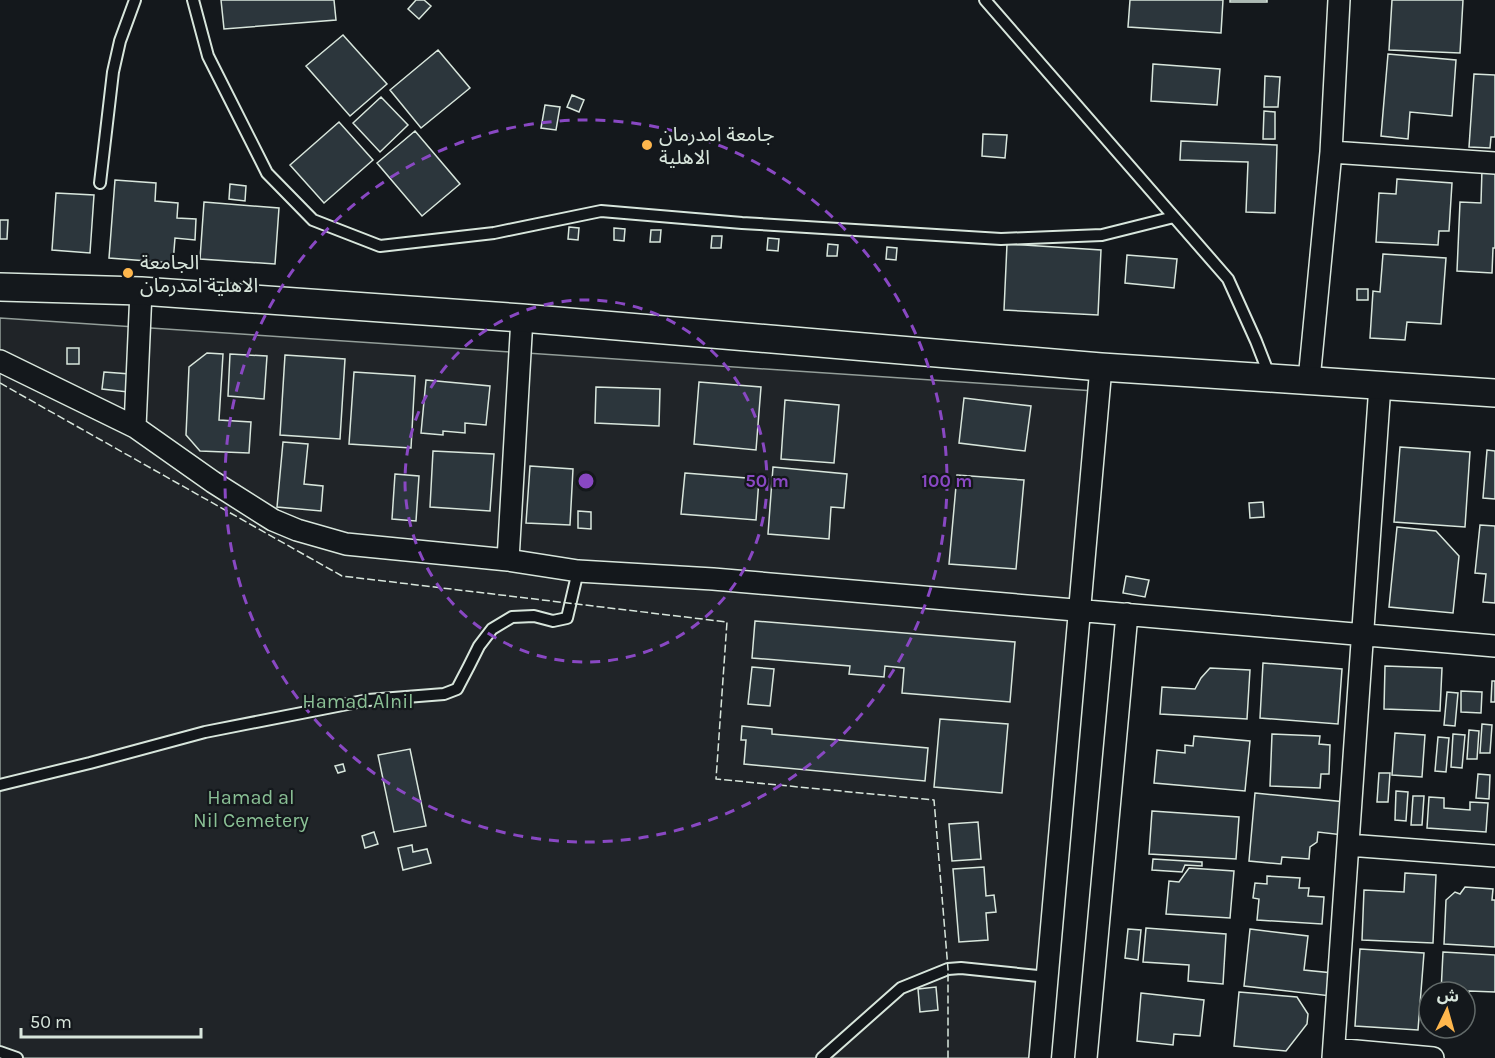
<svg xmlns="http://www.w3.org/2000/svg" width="1495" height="1058" font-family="Karla,'Noto Sans Arabic',sans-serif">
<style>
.green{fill:#202428;stroke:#939e99;stroke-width:1.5}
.building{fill:#2c363c;stroke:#d8e6dc;stroke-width:1.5}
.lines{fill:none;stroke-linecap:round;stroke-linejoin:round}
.service-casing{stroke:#d8e6dc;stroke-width:14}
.minor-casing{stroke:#d8e6dc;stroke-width:24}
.tertiary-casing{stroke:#d8e6dc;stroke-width:30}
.service{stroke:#14181c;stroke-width:10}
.minor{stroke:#14181c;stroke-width:21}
.tertiary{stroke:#14181c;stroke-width:27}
.fence{stroke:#d8e6dc;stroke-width:1.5;stroke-dasharray:8 3;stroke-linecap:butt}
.ring{fill:none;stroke:#8948c3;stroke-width:3;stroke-dasharray:10 8}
.poi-dot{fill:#ffb74d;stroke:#14181c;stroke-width:2}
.labels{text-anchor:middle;stroke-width:4.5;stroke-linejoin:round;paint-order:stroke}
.poi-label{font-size:20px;fill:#d8e6dc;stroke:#14181c;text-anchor:start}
.park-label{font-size:20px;fill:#8ac095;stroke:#14181c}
.centre{fill:#8948c3;stroke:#14181c;stroke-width:3}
.ring-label{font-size:18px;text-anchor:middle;font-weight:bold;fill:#8948c3;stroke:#14181c;stroke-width:4.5;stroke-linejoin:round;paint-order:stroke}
</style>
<rect width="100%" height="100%" fill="#14181c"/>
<path class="green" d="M 0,318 L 1095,391 L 1050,1058 L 0,1058 Z"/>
<path class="building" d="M 221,0 L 334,0 L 336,20 L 224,29 Z
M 416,0 L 424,0 L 431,6 L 419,19 L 408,9 Z
M 1130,0 L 1223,0 L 1221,33 L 1128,27 Z
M 1230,0 L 1267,0 L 1267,2 L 1230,2 Z
M 1392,0 L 1463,0 L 1460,53 L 1389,50 Z
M 343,35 L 387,84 L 350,116 L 306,66 Z
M 438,50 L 470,88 L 421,128 L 390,90 Z
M 1388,54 L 1456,60 L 1452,116 L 1410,112 L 1408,139 L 1381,136 Z
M 1153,64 L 1220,69 L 1217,105 L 1151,101 Z
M 1474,74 L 1495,75 L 1495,137 L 1491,137 L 1490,148 L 1469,147 Z
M 1265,76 L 1280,77 L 1278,107 L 1264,107 Z
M 572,95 L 584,100 L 579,112 L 567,107 Z
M 381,97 L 408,125 L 380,152 L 353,123 Z
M 545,105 L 560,107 L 556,130 L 541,128 Z
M 1264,111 L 1275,112 L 1275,139 L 1263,139 Z
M 339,122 L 373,160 L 324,203 L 290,165 Z
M 415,131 L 460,184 L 422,216 L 377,163 Z
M 983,134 L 1007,135 L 1005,158 L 982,156 Z
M 1181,141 L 1277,145 L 1275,213 L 1246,212 L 1248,162 L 1180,160 Z
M 1482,169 L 1495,170 L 1495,248 L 1493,248 L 1492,273 L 1457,271 L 1460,202 L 1481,203 Z
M 1397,179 L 1452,183 L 1449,231 L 1439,231 L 1438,245 L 1376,242 L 1379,193 L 1396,194 Z
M 115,180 L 156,183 L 155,201 L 178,203 L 177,218 L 196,219 L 195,240 L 175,238 L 173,263 L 109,258 Z
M 230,184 L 246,186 L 245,201 L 229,199 Z
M 56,193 L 94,195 L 90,253 L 52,250 Z
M 204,202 L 279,208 L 275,264 L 200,259 Z
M 0,220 L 8,220 L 7,239 L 0,239 Z
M 569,227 L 579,228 L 578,240 L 568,239 Z
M 614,228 L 625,229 L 624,241 L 614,240 Z
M 651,230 L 661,230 L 660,242 L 650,242 Z
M 712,236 L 722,236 L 721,248 L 711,248 Z
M 768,238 L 779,239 L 778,251 L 767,250 Z
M 828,244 L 838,245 L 837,256 L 827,256 Z
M 1007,244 L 1101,250 L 1098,315 L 1004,310 Z
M 887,247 L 897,248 L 896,260 L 886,259 Z
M 1383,254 L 1446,258 L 1441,324 L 1407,322 L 1405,340 L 1370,338 L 1373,291 L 1380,292 Z
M 1127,255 L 1177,259 L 1174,288 L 1125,283 Z
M 1357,289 L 1368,289 L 1368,300 L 1357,300 Z
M 67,348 L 79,348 L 79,364 L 67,364 Z
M 207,353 L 223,354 L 219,420 L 251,422 L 249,453 L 200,451 L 186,435 L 189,367 Z
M 230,354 L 267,356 L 264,399 L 228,396 Z
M 285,355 L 345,359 L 340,439 L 280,435 Z
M 104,372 L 130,374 L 128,392 L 102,389 Z
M 354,372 L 415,376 L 411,448 L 349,444 Z
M 426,380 L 490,386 L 486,425 L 465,423 L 465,433 L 443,431 L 443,435 L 421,433 Z
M 699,382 L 761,387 L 756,450 L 694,444 Z
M 596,387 L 660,389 L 659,426 L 595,423 Z
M 964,398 L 1031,406 L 1025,451 L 959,443 Z
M 785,400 L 839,405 L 834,463 L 781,459 Z
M 283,442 L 308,444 L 304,484 L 323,486 L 321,511 L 277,507 Z
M 1400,447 L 1470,452 L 1465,527 L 1394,522 Z
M 1487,450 L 1495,451 L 1495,499 L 1483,498 Z
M 433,451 L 494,454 L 490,511 L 430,507 Z
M 530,466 L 573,469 L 570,525 L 526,523 Z
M 773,467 L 847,474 L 844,508 L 831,507 L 829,539 L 768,534 Z
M 685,473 L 759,479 L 756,520 L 681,514 Z
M 395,474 L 419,476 L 416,521 L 392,519 Z
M 957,475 L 1024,480 L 1016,569 L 949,564 Z
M 1263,502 L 1264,517 L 1250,518 L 1249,503 Z
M 578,511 L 591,512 L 591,529 L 578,528 Z
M 1480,525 L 1495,526 L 1495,603 L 1483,602 L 1486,574 L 1475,573 Z
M 1397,527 L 1436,531 L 1459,556 L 1453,613 L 1389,607 Z
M 1126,576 L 1149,580 L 1145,597 L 1123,593 Z
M 755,621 L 1015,642 L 1010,702 L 902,693 L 904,668 L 885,666 L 884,677 L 849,674 L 850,666 L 752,658 Z
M 1263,663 L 1342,669 L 1338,724 L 1260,718 Z
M 1385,666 L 1442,668 L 1440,711 L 1384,709 Z
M 752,667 L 774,669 L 770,706 L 748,704 Z
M 1210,668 L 1250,670 L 1247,719 L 1160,714 L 1162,687 L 1195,689 L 1201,678 Z
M 1492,681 L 1495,681 L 1495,702 L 1491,702 Z
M 1461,691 L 1482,692 L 1481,713 L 1461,712 Z
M 1447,692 L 1458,693 L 1455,726 L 1444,725 Z
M 940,719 L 1008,724 L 1002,793 L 934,787 Z
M 1482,724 L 1492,725 L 1490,753 L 1480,753 Z
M 742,726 L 772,729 L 772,734 L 928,748 L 925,781 L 744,764 L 746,740 L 741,740 Z
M 1469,730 L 1479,731 L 1477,759 L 1467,759 Z
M 1395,733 L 1425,735 L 1422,777 L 1392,775 Z
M 1272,734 L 1320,736 L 1319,744 L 1330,745 L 1329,774 L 1321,774 L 1320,788 L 1270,786 Z
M 1453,734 L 1465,735 L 1462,768 L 1451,767 Z
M 1194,736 L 1250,741 L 1245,791 L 1154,783 L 1157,750 L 1185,753 L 1185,745 L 1193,746 Z
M 1438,737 L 1449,738 L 1446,772 L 1435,771 Z
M 410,749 L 426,826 L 394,832 L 378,755 Z
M 343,764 L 345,771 L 338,773 L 335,766 Z
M 1379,773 L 1390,773 L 1388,802 L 1377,802 Z
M 1478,774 L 1490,775 L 1489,799 L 1476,798 Z
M 1396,791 L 1408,792 L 1406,821 L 1395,820 Z
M 1255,793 L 1346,802 L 1343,835 L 1318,832 L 1317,842 L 1310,847 L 1309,859 L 1282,857 L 1281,864 L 1249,861 Z
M 1413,796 L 1424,796 L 1422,825 L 1411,825 Z
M 1429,797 L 1444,798 L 1444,808 L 1470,810 L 1470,802 L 1488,803 L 1486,832 L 1427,828 Z
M 1152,811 L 1239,817 L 1236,859 L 1149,854 Z
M 978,822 L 981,859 L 952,861 L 949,824 Z
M 374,832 L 378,844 L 365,848 L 362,836 Z
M 412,845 L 413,852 L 427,849 L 431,863 L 403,870 L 398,848 Z
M 1153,859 L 1202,862 L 1202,866 L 1185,865 L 1182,872 L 1152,870 Z
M 984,867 L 986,896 L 994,895 L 996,912 L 986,913 L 988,940 L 959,942 L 953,869 Z
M 1189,868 L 1234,871 L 1230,918 L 1166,914 L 1169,881 L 1179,882 Z
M 1405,873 L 1436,875 L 1433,943 L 1362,940 L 1364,890 L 1404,892 Z
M 1267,876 L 1300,878 L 1299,888 L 1309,888 L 1308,896 L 1324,897 L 1322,924 L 1257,920 L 1259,899 L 1253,898 L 1255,883 L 1267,884 Z
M 1465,887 L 1493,889 L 1492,900 L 1495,900 L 1495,947 L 1444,944 L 1446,900 L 1455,892 L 1460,894 Z
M 1146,928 L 1226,934 L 1223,984 L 1188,981 L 1189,965 L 1143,962 Z
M 1128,929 L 1141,930 L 1138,960 L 1125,958 Z
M 1250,929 L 1308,936 L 1304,970 L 1333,973 L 1331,996 L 1244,986 Z
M 1360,949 L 1424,953 L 1418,1030 L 1355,1026 Z
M 1443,952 L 1495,955 L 1495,992 L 1469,991 L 1468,1013 L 1465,1013 L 1465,992 L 1441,992 Z
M 936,987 L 938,1010 L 920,1012 L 918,989 Z
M 1239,992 L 1297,997 L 1308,1014 L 1307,1024 L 1286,1051 L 1234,1046 Z
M 1141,993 L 1204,1000 L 1200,1036 L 1174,1034 L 1173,1045 L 1137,1041 Z"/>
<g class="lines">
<g class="service-casing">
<path id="service" d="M 193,0 L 208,56 L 267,173 L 313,220 L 380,246 L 494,233 L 601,211 L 742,223 L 1001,239 L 1102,235 L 1174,217
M 985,0 L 1228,279 L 1256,341 L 1270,377
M 100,183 L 113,72 L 120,41 L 135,0
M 0,785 L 90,763 L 205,732 L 368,700 L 444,694 L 457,689 L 469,666 L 479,646 L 492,629 L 512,617 L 534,616 L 553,621 L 567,618 L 578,571
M 0,1052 L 17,1058
M 822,1058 L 901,988 L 948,969 L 961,968 L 1048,977"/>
</g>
<g class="minor-casing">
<path id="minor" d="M 1331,152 L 1495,163
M 0,361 L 135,427 L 213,482 L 273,520 L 297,530 L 346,544 L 508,560 L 578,571 L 713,579 L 1495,646
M 1309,380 L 1331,152 L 1339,0
M 135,427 L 141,291
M 508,560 L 522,318
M 1348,845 L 1495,856
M 1334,1049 L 1433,1058
M 1040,1058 L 1101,367
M 1086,1058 L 1127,614
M 1333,1058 L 1380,385"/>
</g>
<g class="tertiary-casing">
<path id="tertiary" d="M 0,287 L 141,291 L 522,318 L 1101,367 L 1270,378 L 1495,393"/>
</g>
<use href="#service" class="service"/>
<use href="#minor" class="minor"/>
<use href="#tertiary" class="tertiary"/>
<path class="fence" d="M 0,383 L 342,576 L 727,622 L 716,779 L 934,800 L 948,969 L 948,1058"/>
</g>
<g class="ring">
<circle cx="586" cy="481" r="181"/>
<circle cx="586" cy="481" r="361"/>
</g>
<g class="poi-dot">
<circle cx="647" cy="145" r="6"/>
<circle cx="128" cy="273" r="6"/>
</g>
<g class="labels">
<g class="poi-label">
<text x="659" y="141">جامعة امدرمان<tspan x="659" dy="23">الاهلية</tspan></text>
<text x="140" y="269">الجامعة<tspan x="140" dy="23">الاهلية امدرمان</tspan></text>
</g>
<g class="park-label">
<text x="358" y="708">Hamad Alnil</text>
<text x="251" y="804">Hamad al<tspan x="251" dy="23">Nil Cemetery</tspan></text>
</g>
</g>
<circle cx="586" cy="481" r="9" class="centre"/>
<g class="ring-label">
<text x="767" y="487">50 m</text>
<text x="947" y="487">100 m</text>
</g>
<g transform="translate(1447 1010) rotate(5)"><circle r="28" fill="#14181c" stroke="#626a69" stroke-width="1.5"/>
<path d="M0-4.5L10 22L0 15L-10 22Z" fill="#ffb74d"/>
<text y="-9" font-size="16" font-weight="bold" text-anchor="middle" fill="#d8e6dc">ش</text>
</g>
<path d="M21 1028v9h180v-9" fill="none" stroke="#d8e6dc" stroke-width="3"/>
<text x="30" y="1028" font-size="18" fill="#d8e6dc" stroke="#14181c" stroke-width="4.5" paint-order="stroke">50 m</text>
</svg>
